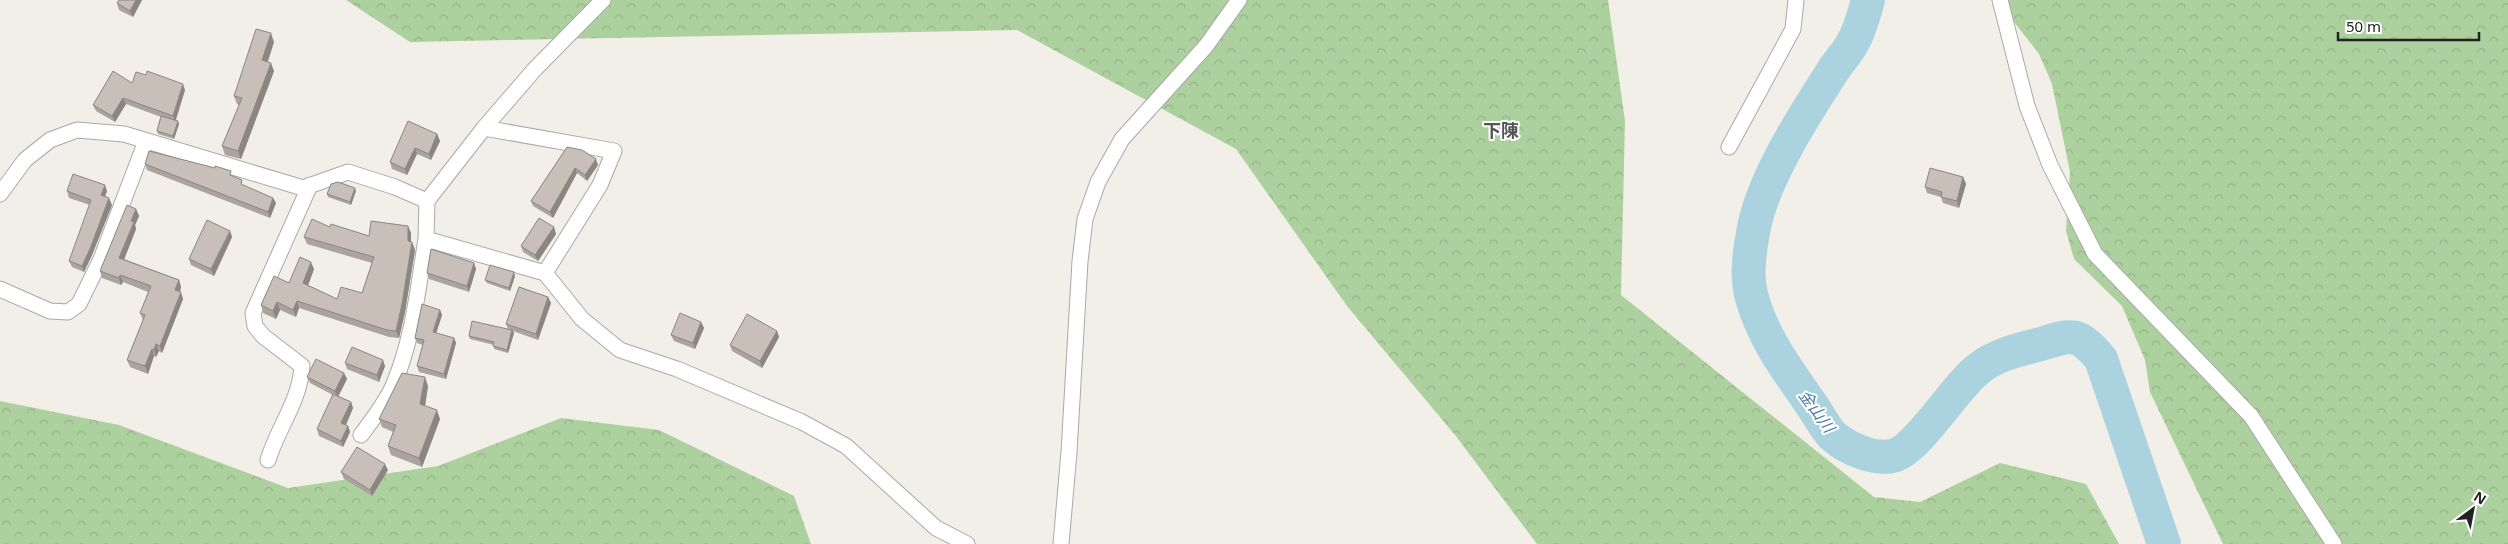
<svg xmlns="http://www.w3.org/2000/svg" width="2508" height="544" font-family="'Noto Sans','Noto Sans JP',sans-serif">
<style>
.forest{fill:url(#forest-crowns)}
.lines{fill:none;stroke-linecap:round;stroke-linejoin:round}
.river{stroke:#aad3df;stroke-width:34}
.street-casing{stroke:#a9a9a9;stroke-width:17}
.street{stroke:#fff;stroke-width:15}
.wall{fill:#aba49e}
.shaded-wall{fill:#8b8681}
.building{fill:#c7bfb8;stroke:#8b8681}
.labels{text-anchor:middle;stroke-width:4;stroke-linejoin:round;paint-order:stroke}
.water-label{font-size:16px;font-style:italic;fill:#4a7aab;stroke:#fff}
.quarter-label{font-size:18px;font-weight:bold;fill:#555;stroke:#fff}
</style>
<defs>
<pattern id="forest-crowns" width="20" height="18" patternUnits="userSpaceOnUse" patternTransform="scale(1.25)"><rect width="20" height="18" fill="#add19e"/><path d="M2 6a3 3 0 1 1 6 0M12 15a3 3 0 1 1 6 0" fill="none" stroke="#95b388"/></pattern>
</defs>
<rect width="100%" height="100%" fill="#f2efe9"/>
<path class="forest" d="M 346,0 L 1608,0 L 1625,121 L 1621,295 L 1874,497 L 1920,502 L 2000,463 L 2086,484 L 2119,544 L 1537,544 L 1455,435 L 1347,306 L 1236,149 L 1017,30 L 410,42 Z
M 1997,0 L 2508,0 L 2508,544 L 2223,544 L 2150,392 L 2145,360 L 2122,306 L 2074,259 L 2066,231 L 2070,172 L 2052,84 L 2039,54 Z
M 0,401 L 119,425 L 288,488 L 438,466 L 561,418 L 659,430 L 794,496 L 811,544 L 0,544 Z"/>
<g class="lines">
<path class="river" d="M 1868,0 C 1864,14 1860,30 1853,42 C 1848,52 1840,60 1834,69 C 1805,114 1761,181 1753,233 C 1749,253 1746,278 1752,298 C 1763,338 1788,371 1811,404 C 1818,414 1824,426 1832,435 C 1846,448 1873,460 1892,456 C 1916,452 1955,387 1977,370 C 1996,354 2019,350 2041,344 C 2073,334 2078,332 2101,359 L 2164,544"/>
<g class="street-casing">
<path id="street" d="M 603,0 L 534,70 L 484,128 L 427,201 L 426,239 L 545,273 L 582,319 L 620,350 L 677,369 L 802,422 L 846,446 L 936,528 L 967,544
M 2000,0 L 2027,106 L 2050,165 L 2095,254 L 2251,416 L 2334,544
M 484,128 L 614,151 L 600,185 L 545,273
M 1729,147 L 1793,29 L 1796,0
M 0,194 L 25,160 L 50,140 L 77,130 L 124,134 L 303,188 L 348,172 L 395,187 L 427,201
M 0,289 L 50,311 L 68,312 L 79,304 L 101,259 L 146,141
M 361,435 C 372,420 385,404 393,386 C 413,340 418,288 426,239
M 268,460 C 278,427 300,401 302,366 L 263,336 L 255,326 L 253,313 L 310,185
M 1061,544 L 1069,452 L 1080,261 L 1085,219 L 1098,182 L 1122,139 L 1206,46 L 1239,0"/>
</g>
<use href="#street" class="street"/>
</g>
<path class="wall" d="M 119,0 L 142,0 L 133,17 L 119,10 L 117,3 Z
M 274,42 L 268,62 L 274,71 L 241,159 L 225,155 L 222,146 L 239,105 L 237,104 L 234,96 Z
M 132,83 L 185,90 L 176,120 L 179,124 L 174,139 L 158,134 L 157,131 L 161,117 L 126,104 L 115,122 L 96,111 L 93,105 Z
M 437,134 L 440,141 L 431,160 L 417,154 L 407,175 L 392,169 L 390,162 Z
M 567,147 L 598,165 L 587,181 L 577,173 L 553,218 L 533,206 L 531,201 Z
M 145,164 L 233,177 L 244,186 L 273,198 L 276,203 L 270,218 L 147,170 Z
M 1963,177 L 1966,184 L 1959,208 L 1943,203 L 1941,197 L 1927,193 L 1925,187 Z
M 67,191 L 107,191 L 105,197 L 112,205 L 92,255 L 84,272 L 72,267 L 69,261 L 90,205 L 69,198 Z
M 356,191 L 351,205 L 328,197 L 327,194 Z
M 136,209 L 139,216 L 135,225 L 136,229 L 124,259 L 179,280 L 181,287 L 180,292 L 183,299 L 162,353 L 159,351 L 156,357 L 154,356 L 148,374 L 130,367 L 127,360 L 143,320 L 140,313 L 148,292 L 123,282 L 121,285 L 102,278 L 100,271 Z
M 408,226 L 411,233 L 411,242 L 412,242 L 415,250 L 405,312 L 399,338 L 389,337 L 299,308 L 296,317 L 280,310 L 276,319 L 263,313 L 261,305 L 289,283 L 314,269 L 308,285 L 337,299 L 362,293 L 372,263 L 307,244 L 304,237 L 330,227 L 369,236 Z
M 554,227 L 556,234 L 538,261 L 523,252 L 521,246 Z
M 230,231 L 232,237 L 214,276 L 191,265 L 189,259 Z
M 474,263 L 476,269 L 469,292 L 429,279 L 427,273 Z
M 515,276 L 510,291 L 487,283 L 485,280 Z
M 548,297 L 551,303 L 538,340 L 513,331 L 514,333 L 508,353 L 494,349 L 494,345 L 470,339 L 469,336 L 508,329 L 506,324 Z
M 440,310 L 442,315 L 436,333 L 454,338 L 456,343 L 446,379 L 419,372 L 417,366 L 423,345 L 417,343 L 415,338 Z
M 701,322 L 704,328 L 695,349 L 674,341 L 671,335 Z
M 777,331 L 779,337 L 762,368 L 732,351 L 730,345 Z
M 345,363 L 385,366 L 379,382 L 347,369 Z
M 344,373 L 347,379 L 338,396 L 351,402 L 353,408 L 346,425 L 348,426 L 350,432 L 343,447 L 319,436 L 317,429 L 333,395 L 310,383 L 307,377 Z
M 428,386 L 425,406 L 440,419 L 422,467 L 391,455 L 388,446 L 393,432 L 382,427 L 379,419 Z
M 388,470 L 372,496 L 344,479 L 341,472 Z"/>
<path class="shaded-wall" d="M 136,0 L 142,0 L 133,17 L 130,11 Z
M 271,33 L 274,42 L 265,68 L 262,60 Z
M 271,63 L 274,71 L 241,159 L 238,151 Z
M 183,84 L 185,90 L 175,122 L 173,116 Z
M 123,98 L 126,104 L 115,122 L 112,116 Z
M 178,121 L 179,124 L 174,139 L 173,136 Z
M 437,134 L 440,141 L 431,160 L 429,154 Z
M 415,148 L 417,154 L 407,175 L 405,169 Z
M 596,159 L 598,165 L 587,181 L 585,175 Z
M 575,168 L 577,173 L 553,218 L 550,212 Z
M 1963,177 L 1966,184 L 1959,208 L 1957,201 Z
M 105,185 L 107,191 L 103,201 L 101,195 Z
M 355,188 L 356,191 L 351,205 L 350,202 Z
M 109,198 L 112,205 L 92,255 L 84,272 L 82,266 Z
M 273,198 L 276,203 L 270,218 L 268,212 Z
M 136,209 L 139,216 L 135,225 L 136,229 L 122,265 L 119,258 Z
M 408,226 L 411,233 L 411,248 L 408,241 Z
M 554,227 L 556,234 L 538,261 L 535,255 Z
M 230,231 L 232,237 L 214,276 L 211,269 Z
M 412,242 L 415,250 L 405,312 L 399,338 L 396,331 Z
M 311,262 L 314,269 L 306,291 L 303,283 Z
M 474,263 L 476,269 L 469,292 L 467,286 Z
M 514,272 L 515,276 L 510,291 L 509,288 Z
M 120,275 L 123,282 L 121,285 L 119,278 Z
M 179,280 L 181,287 L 178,297 L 175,290 Z
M 181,292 L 183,299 L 162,353 L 160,346 Z
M 548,297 L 551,303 L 538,340 L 536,334 Z
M 297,301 L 299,308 L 296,317 L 293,310 Z
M 277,302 L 280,310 L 276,319 L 273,311 Z
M 440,310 L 442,315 L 435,337 L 433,332 Z
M 701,322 L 704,328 L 695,349 L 693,343 Z
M 512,330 L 514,333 L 508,353 L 507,350 Z
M 777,331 L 779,337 L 762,368 L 760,361 Z
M 454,338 L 456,343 L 446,379 L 444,374 Z
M 156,344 L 159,351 L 156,357 L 154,350 Z
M 152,349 L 154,356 L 148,374 L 145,366 Z
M 383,360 L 385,366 L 379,382 L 377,375 Z
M 344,373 L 347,379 L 338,397 L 335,391 Z
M 425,377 L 428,386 L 424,413 L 420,404 Z
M 351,402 L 353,408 L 344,429 L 341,423 Z
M 437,410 L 440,419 L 422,467 L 419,458 Z
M 348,426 L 350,432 L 343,447 L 341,441 Z
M 385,464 L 388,470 L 372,496 L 370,490 Z"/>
<path class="building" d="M 119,0 L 136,0 L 130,11 L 117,3 Z
M 256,29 L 271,33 L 262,60 L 271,63 L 238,151 L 222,146 L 242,98 L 234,96 Z
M 113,71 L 132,83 L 136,72 L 146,75 L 147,71 L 183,84 L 173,116 L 123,98 L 112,116 L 93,105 Z
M 161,116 L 178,121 L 173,136 L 157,131 Z
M 408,121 L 437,134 L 429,154 L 415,148 L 405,169 L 390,162 Z
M 567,147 L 582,150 L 596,159 L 585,175 L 575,168 L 550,212 L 531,201 Z
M 149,151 L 215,168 L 215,166 L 231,171 L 230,175 L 242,180 L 241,184 L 273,198 L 268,212 L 145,164 Z
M 1930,168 L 1963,177 L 1957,201 L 1941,197 L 1942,192 L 1925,187 Z
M 73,174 L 105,185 L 101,195 L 109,198 L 90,249 L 82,266 L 69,261 L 91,200 L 67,191 Z
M 338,182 L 355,188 L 350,202 L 327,194 L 331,184 Z
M 127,205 L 136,209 L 131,221 L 134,222 L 119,258 L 179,280 L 175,290 L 181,292 L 160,346 L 156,344 L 154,350 L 152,349 L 145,366 L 127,360 L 145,315 L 140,313 L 151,286 L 120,275 L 119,278 L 100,271 Z
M 539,218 L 554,227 L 535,255 L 521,246 Z
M 312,219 L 330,227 L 331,224 L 369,236 L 371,221 L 408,226 L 408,241 L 412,242 L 402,304 L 396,331 L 387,330 L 297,301 L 293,310 L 277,302 L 273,311 L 261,305 L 274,276 L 289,283 L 300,257 L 311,262 L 303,283 L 337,299 L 341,287 L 362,293 L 374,257 L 304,237 Z
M 207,220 L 230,231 L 211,269 L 189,259 Z
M 431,249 L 474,263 L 467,286 L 427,273 Z
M 490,265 L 514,272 L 509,288 L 485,280 Z
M 519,287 L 548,297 L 536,334 L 506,324 Z
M 422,304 L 440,310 L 433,332 L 454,338 L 444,374 L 417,366 L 424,340 L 415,338 Z
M 680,313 L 701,322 L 693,343 L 671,335 Z
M 747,314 L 777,331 L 760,361 L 730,345 Z
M 472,321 L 512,330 L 507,350 L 493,346 L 494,342 L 469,336 Z
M 352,347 L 383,360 L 377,375 L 345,363 Z
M 316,359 L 344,373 L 335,391 L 307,377 Z
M 402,373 L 425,377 L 420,404 L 437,410 L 419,458 L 388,446 L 396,425 L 379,419 Z
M 333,394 L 351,402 L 341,423 L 348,426 L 341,441 L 317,429 Z
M 357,447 L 385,464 L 370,490 L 341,472 Z"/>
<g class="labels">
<g class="water-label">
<text transform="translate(1817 411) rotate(54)" y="6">金山川</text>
</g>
<g class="quarter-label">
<text x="1501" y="137">下陳</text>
</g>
</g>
<g transform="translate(2473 509) rotate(32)" stroke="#ffffff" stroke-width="4" paint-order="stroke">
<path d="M0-4L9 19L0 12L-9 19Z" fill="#222222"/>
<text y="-8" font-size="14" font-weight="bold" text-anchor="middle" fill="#222222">N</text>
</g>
<path d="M2338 32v8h141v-8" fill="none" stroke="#222222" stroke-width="2.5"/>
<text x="2346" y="32" font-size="15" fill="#222222" stroke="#ffffff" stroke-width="4" paint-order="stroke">50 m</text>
</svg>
